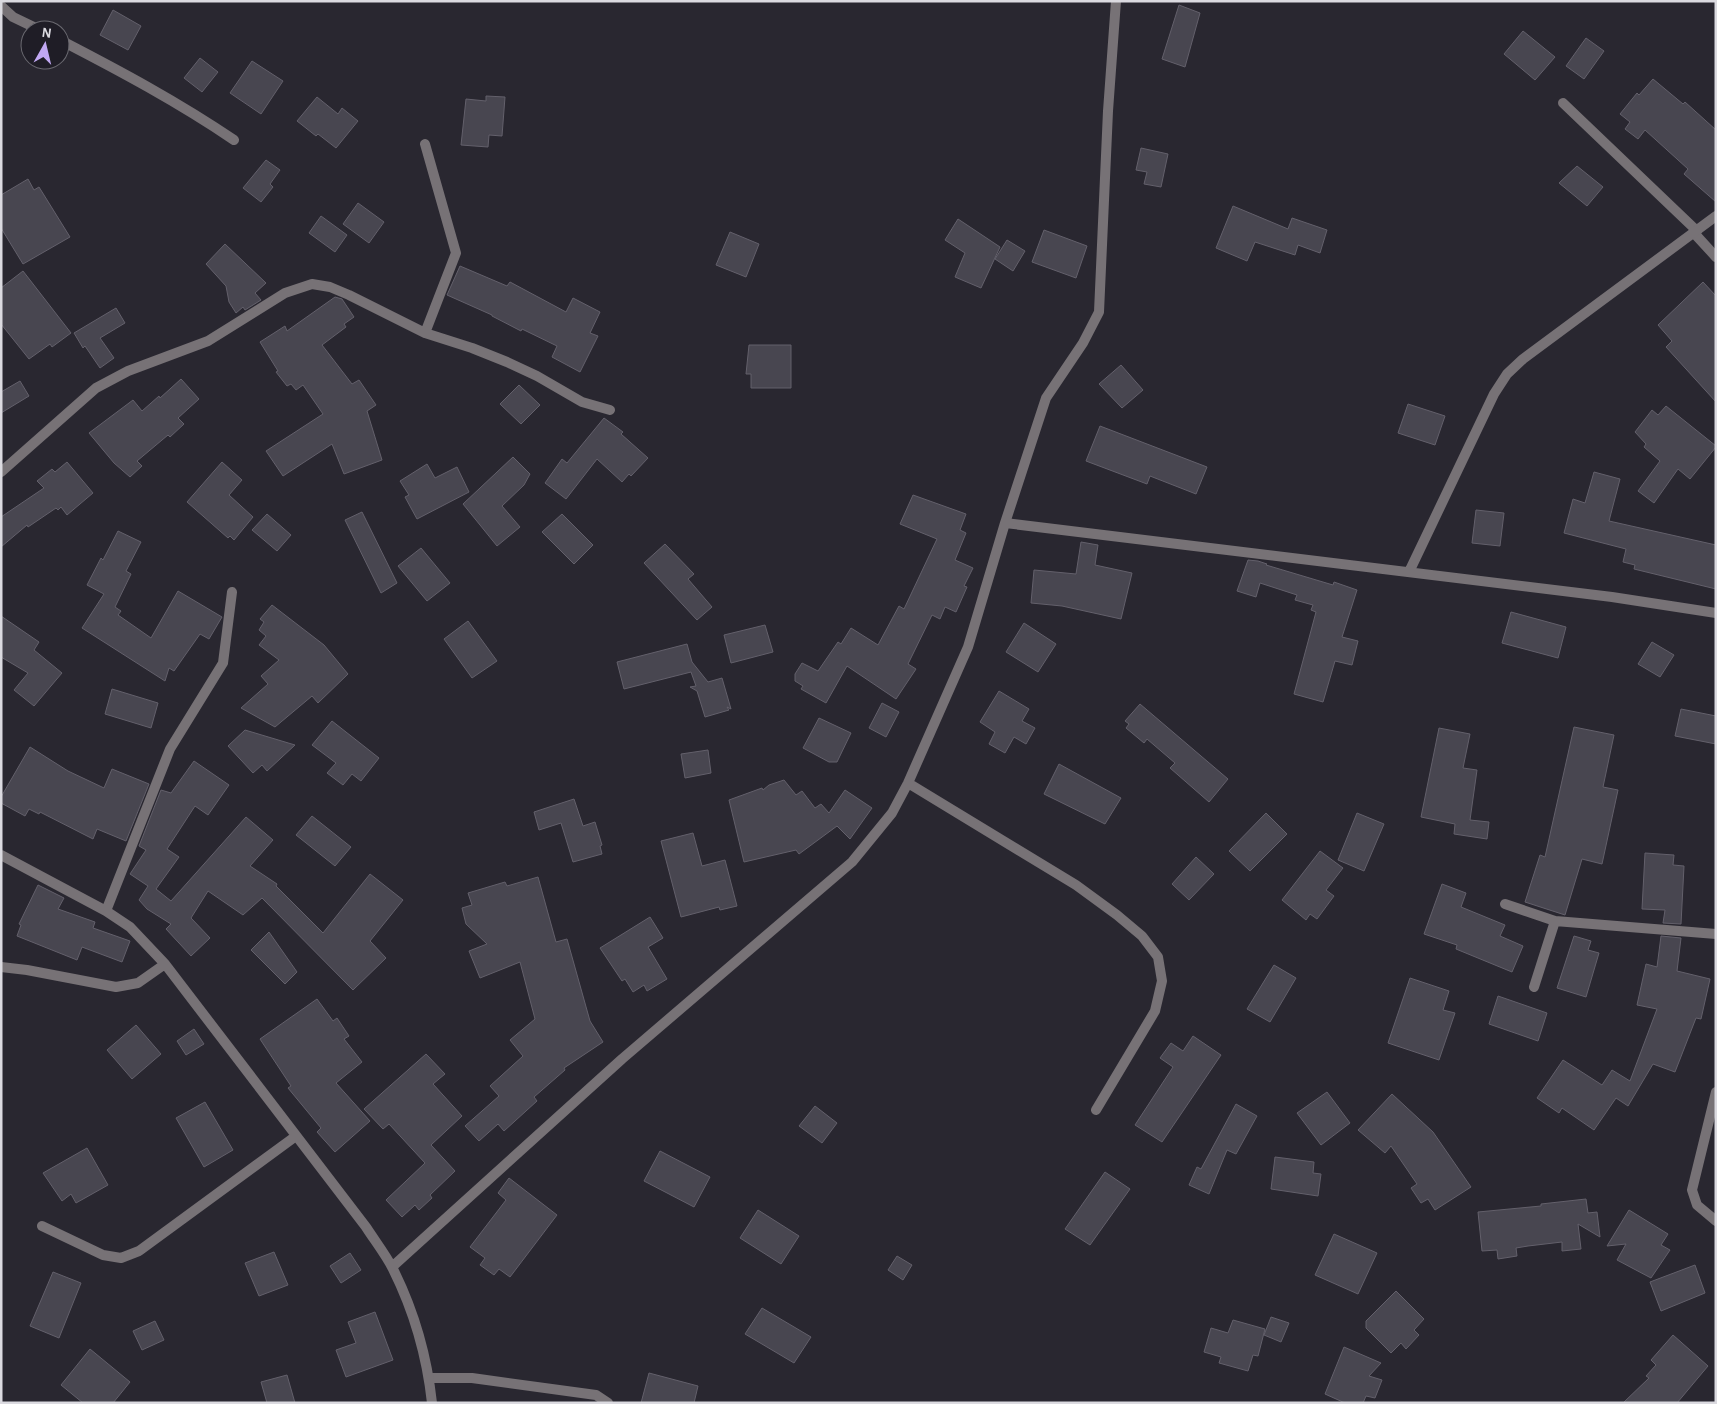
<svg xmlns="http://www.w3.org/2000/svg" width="1717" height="1404" font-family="'Alegreya Sans',sans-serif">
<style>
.building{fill:#484650;stroke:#63606b}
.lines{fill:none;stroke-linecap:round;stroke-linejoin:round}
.lane{stroke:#777276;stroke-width:10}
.street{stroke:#777276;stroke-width:10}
</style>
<rect width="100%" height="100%" fill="#292730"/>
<path class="building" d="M 1179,5 L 1200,13 L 1185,67 L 1162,59 Z
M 113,10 L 141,26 L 128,50 L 100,35 Z
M 1523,31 L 1555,57 L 1535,80 L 1504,54 Z
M 1586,38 L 1604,51 L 1584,79 L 1566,66 Z
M 200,58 L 218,72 L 202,92 L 184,78 Z
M 252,61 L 283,81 L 261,114 L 230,93 Z
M 1653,79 L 1683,104 L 1685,102 L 1716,130 L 1716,202 L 1684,174 L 1688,169 L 1645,130 L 1638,139 L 1625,129 L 1630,122 L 1620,114 L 1637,93 L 1639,95 Z
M 486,96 L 505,97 L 502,136 L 489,135 L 488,147 L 461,145 L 466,99 L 486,101 Z
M 317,97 L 338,114 L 342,108 L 358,121 L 336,148 L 318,134 L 316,136 L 297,121 Z
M 1141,148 L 1168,154 L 1161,187 L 1144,184 L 1147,172 L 1136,170 Z
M 266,160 L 280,170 L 270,184 L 273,187 L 261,202 L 243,188 Z
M 1577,166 L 1603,187 L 1587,206 L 1559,183 Z
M 28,179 L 34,190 L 39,187 L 70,237 L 23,264 L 1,228 L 1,195 Z
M 358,203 L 384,222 L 369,243 L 343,224 Z
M 1233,206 L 1288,229 L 1292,218 L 1327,230 L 1320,253 L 1298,245 L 1295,255 L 1255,242 L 1247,261 L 1216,248 Z
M 321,216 L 347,235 L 335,252 L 309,233 Z
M 958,219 L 1000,247 L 981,288 L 955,277 L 965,253 L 945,240 Z
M 1044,230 L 1087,246 L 1076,278 L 1032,262 Z
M 730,232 L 759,244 L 746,277 L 716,265 Z
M 1007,240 L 1025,251 L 1013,271 L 995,259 Z
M 225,244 L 266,283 L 255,293 L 261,300 L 245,310 L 243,307 L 236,313 L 229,302 L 226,286 L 206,264 Z
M 460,266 L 507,286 L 510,282 L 566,312 L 573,298 L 600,312 L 590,333 L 598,336 L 580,372 L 552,357 L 557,346 L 522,329 L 521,331 L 492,316 L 492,315 L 447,295 Z
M 23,271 L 71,333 L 52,347 L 50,344 L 29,359 L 1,324 L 1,288 Z
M 1703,282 L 1716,296 L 1716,402 L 1666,347 L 1672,341 L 1658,325 Z
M 335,297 L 342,299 L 354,317 L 344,324 L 346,327 L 322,345 L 352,384 L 359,380 L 376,405 L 367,411 L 382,460 L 344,474 L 332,444 L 283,476 L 266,451 L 323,414 L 303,385 L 296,390 L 291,384 L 287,386 L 276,372 L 278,371 L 260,342 L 285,326 L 287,331 Z
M 116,308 L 125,323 L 100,338 L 114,358 L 100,368 L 85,346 L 83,348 L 74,333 Z
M 749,345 L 791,345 L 791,388 L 751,388 L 751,374 L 746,374 Z
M 1121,365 L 1143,390 L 1122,408 L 1099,384 Z
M 181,379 L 199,399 L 178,418 L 184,424 L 170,437 L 168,435 L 137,461 L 142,466 L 130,477 L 114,463 L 89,433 L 133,400 L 142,411 L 159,396 L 160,398 Z
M 20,381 L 29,396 L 1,413 L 1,392 Z
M 519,385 L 540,405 L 521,424 L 500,404 Z
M 1408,404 L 1445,416 L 1435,445 L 1398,433 Z
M 1666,406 L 1716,446 L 1716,447 L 1690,479 L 1678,469 L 1654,503 L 1638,491 L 1660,461 L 1644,447 L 1646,444 L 1635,432 L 1652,410 L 1658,415 Z
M 604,418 L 623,432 L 621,434 L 648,458 L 631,476 L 629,474 L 622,482 L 597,459 L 566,499 L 545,483 L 562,459 L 567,463 Z
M 1100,426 L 1207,467 L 1196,494 L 1150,476 L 1147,484 L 1086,461 Z
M 513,457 L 530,474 L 524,485 L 502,506 L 520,527 L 497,546 L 463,504 Z
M 67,462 L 93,493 L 67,515 L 61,507 L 58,510 L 56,508 L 28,527 L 27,525 L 1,547 L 1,517 L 44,488 L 37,481 L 52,469 L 55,472 Z
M 222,462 L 242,480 L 229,495 L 253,517 L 234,540 L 230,536 L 228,538 L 187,502 Z
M 427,464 L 435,478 L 457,467 L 469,492 L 417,519 L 405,497 L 409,495 L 400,481 Z
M 1594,472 L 1620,479 L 1609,521 L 1716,545 L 1716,589 L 1634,569 L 1635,565 L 1623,562 L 1626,549 L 1564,533 L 1573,499 L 1585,503 Z
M 913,495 L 966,514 L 960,530 L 966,533 L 955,560 L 973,568 L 964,586 L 967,587 L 956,612 L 945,607 L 940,619 L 932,615 L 908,664 L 916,669 L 896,699 L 847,666 L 826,703 L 801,689 L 803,686 L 795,681 L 795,674 L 802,663 L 818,671 L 838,642 L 841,644 L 851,628 L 878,645 L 899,606 L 904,609 L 937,539 L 900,524 Z
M 1476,510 L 1504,513 L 1500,546 L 1472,543 Z
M 362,512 L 397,583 L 381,593 L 345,520 Z
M 267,514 L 291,535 L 277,551 L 252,530 Z
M 562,514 L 593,545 L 574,564 L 542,532 Z
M 118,531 L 141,542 L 126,571 L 131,574 L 115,607 L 121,611 L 118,615 L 151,638 L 178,591 L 222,617 L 209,639 L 200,634 L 174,671 L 169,668 L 165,681 L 82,628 L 104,594 L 87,585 L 101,558 L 103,560 Z
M 1081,542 L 1098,545 L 1095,565 L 1132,573 L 1121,619 L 1062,606 L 1031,603 L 1034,570 L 1076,574 Z
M 665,544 L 694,574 L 688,579 L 712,607 L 697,620 L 644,563 Z
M 421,548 L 450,583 L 427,601 L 398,566 Z
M 1248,560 L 1258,561 L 1267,564 L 1266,565 L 1333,585 L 1334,582 L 1357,590 L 1342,637 L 1358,641 L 1352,665 L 1335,661 L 1323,702 L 1294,694 L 1316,612 L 1311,610 L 1313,605 L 1295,600 L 1297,595 L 1260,583 L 1256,597 L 1237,591 Z
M 272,605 L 324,645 L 348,674 L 318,703 L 312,696 L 275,727 L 241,708 L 268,684 L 261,676 L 279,660 L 259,645 L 266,636 L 259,630 L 264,622 L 260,619 Z
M 1511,612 L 1566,627 L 1558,658 L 1502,643 Z
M 1,616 L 39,642 L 34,650 L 62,673 L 34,706 L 14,690 L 28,673 L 1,657 Z
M 468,621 L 497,661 L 472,678 L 444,639 Z
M 1024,623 L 1056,644 L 1038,672 L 1006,652 Z
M 765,625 L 773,652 L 731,663 L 724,635 Z
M 1652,642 L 1674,655 L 1660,677 L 1638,664 Z
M 687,644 L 692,662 L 708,682 L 722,678 L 731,709 L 727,707 L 729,710 L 705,717 L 697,691 L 690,687 L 696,686 L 691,672 L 624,689 L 617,662 Z
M 112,689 L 158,703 L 151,728 L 105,714 Z
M 999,691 L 1029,709 L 1022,721 L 1035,728 L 1026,744 L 1014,737 L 1005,753 L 989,744 L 995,732 L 980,722 Z
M 882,703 L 899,712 L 886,737 L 869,728 Z
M 1140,704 L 1228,779 L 1209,802 L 1170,768 L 1175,763 L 1147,739 L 1144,743 L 1126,728 L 1129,724 L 1125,721 Z
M 1681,709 L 1716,716 L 1716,744 L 1675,736 Z
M 819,718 L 851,733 L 837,762 L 829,762 L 803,748 Z
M 332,721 L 379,758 L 361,781 L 352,774 L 343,785 L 327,773 L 336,763 L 312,745 Z
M 1574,727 L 1614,735 L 1603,787 L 1618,790 L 1602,864 L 1582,859 L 1565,915 L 1525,902 L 1540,855 L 1545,857 Z
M 1439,728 L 1470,734 L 1463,768 L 1477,770 L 1470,820 L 1489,822 L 1487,839 L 1454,834 L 1455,824 L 1421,817 Z
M 245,730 L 295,745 L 267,771 L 262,765 L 253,773 L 228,746 Z
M 30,747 L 68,771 L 104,788 L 112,769 L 149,784 L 126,841 L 97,829 L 93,839 L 40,812 L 39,814 L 29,809 L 25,816 L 1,803 L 1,797 Z
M 708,750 L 711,773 L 685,778 L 681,754 Z
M 194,761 L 229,785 L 208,815 L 195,806 L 167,849 L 179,857 L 156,889 L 171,901 L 246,817 L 273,840 L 250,866 L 277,884 L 276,886 L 323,933 L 370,874 L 403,900 L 370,941 L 386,958 L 353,990 L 262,898 L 243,915 L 208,891 L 191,918 L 210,938 L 191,956 L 166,929 L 171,924 L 147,909 L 139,900 L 148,886 L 130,874 L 146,850 L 139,846 L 161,790 L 171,793 Z
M 1059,764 L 1121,798 L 1105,824 L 1044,794 Z
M 784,780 L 796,795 L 802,791 L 815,808 L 821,804 L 829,813 L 845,790 L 872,808 L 850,839 L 837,826 L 799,854 L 796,850 L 744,862 L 729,800 L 762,788 L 763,790 L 769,785 Z
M 574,799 L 583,826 L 595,822 L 602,845 L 600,846 L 602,854 L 573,862 L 561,823 L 539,830 L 534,812 Z
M 1266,813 L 1287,834 L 1250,871 L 1229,851 Z
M 1357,813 L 1384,824 L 1364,871 L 1338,860 Z
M 312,816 L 351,847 L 335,866 L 296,835 Z
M 693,833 L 702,866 L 725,860 L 737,906 L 720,910 L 719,907 L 681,917 L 661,841 Z
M 1320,851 L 1343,868 L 1326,890 L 1334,896 L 1317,919 L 1310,914 L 1306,920 L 1282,900 Z
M 1645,853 L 1674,855 L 1673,865 L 1684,866 L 1681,924 L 1663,923 L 1665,910 L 1642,909 Z
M 1196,857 L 1214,874 L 1189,900 L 1172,884 Z
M 538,877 L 556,942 L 567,939 L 590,1021 L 603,1042 L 564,1068 L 565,1070 L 534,1097 L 537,1101 L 504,1131 L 498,1124 L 479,1141 L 465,1126 L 499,1096 L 490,1086 L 523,1056 L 510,1040 L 535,1019 L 520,962 L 480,978 L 469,951 L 487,944 L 466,924 L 462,908 L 472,905 L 468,893 L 505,882 L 507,886 Z
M 1442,884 L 1466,893 L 1461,907 L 1505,925 L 1500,936 L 1523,946 L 1512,972 L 1456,949 L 1457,945 L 1424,934 Z
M 38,885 L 64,898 L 58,909 L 95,922 L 93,928 L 130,941 L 122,962 L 82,947 L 77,960 L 17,936 L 21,925 L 19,924 Z
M 650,917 L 663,938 L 648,947 L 667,979 L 647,991 L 644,985 L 633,992 L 625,979 L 622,981 L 600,948 Z
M 269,932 L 297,972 L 285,984 L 251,950 Z
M 1574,936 L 1591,941 L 1588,950 L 1599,953 L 1586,997 L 1557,988 Z
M 1661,936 L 1681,938 L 1677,971 L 1710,979 L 1701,1019 L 1696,1018 L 1675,1072 L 1653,1064 L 1628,1106 L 1616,1098 L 1594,1130 L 1562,1108 L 1559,1113 L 1537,1098 L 1563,1060 L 1602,1085 L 1612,1070 L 1630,1081 L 1657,1009 L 1637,1005 L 1646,964 L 1657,967 Z
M 1274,965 L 1296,978 L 1270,1022 L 1247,1009 Z
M 1410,978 L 1449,991 L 1443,1010 L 1455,1013 L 1439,1060 L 1388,1043 Z
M 1498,996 L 1547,1013 L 1538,1041 L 1489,1024 Z
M 317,999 L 333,1021 L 337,1018 L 349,1036 L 344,1039 L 362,1062 L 336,1083 L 370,1121 L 335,1152 L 317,1132 L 321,1128 L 288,1088 L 291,1086 L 260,1039 Z
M 136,1025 L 161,1054 L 132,1079 L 107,1050 Z
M 194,1029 L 204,1044 L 186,1055 L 177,1041 Z
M 1193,1036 L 1221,1055 L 1162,1142 L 1135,1125 L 1173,1067 L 1160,1058 L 1171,1043 L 1183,1051 Z
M 426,1054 L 445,1074 L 433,1084 L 462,1116 L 431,1145 L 455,1171 L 430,1195 L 432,1198 L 419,1210 L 415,1205 L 402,1217 L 386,1200 L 425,1163 L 389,1124 L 383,1129 L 364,1109 Z
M 1327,1092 L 1350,1123 L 1321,1145 L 1297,1113 Z
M 1392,1094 L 1433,1132 L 1471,1187 L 1435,1210 L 1428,1199 L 1421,1203 L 1411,1188 L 1417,1184 L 1391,1146 L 1385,1153 L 1358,1130 Z
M 205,1102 L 233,1150 L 204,1167 L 176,1118 Z
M 1236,1104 L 1257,1116 L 1236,1154 L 1227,1150 L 1209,1194 L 1189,1185 L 1197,1167 L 1201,1169 Z
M 815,1106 L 837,1123 L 822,1143 L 799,1126 Z
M 87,1148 L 108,1185 L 76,1203 L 71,1194 L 62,1201 L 43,1173 Z
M 660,1151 L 710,1177 L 694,1207 L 644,1181 Z
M 1275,1157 L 1314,1162 L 1313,1173 L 1321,1174 L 1318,1196 L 1271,1189 Z
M 1105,1172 L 1130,1189 L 1090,1245 L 1065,1229 Z
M 509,1178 L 557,1215 L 510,1277 L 499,1269 L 494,1275 L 480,1265 L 485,1258 L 470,1247 L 506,1200 L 498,1193 Z
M 1586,1199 L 1588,1213 L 1597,1212 L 1600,1237 L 1578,1224 L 1581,1249 L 1562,1251 L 1562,1242 L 1528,1246 L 1516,1248 L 1517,1256 L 1498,1259 L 1497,1250 L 1482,1251 L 1478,1212 L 1541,1206 L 1541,1204 Z
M 758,1210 L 799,1236 L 781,1264 L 740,1238 Z
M 1629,1210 L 1668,1234 L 1661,1245 L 1670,1250 L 1651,1278 L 1617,1260 L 1626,1244 L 1607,1246 Z
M 1334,1234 L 1377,1253 L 1358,1294 L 1315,1275 Z
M 274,1252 L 288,1285 L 259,1296 L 245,1263 Z
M 350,1253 L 361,1270 L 341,1283 L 330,1266 Z
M 897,1256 L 912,1265 L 903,1280 L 888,1270 Z
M 1695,1265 L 1705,1293 L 1661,1311 L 1650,1282 Z
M 53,1272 L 81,1283 L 59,1338 L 30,1326 Z
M 1396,1291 L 1424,1319 L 1414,1330 L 1419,1335 L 1406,1349 L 1401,1343 L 1391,1353 L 1366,1328 L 1366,1321 Z
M 762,1308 L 811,1337 L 794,1363 L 745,1334 Z
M 375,1312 L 393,1360 L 346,1377 L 336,1350 L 356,1343 L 348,1322 Z
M 1271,1317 L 1289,1323 L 1281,1342 L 1264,1335 Z
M 1233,1320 L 1265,1329 L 1258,1356 L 1253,1355 L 1248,1371 L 1219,1363 L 1221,1357 L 1204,1352 L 1211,1328 L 1228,1333 Z
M 155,1321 L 164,1340 L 142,1350 L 133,1331 Z
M 1673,1335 L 1708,1366 L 1677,1403 L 1623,1403 L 1649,1378 L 1646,1376 L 1656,1365 L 1651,1360 Z
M 1344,1347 L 1381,1363 L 1369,1376 L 1382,1380 L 1375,1398 L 1366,1396 L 1363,1403 L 1345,1403 L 1325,1394 Z
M 90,1349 L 130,1382 L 113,1403 L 83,1403 L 61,1385 Z
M 649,1373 L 698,1386 L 694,1403 L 641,1403 Z
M 287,1375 L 295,1403 L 267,1403 L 261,1382 Z"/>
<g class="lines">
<path class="lane" d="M 1563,103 L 1697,231
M 1694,233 L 1716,257
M 1505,904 L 1555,921 L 1716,934
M 1534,987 L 1555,921
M 429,1378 L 472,1378 L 596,1395 L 608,1403"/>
<path class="street" d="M 1,6 L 13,17 L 40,30
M 60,40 C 120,71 178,102 234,140
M 425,333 L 456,253 L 425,144
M 1,472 L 96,388 L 128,371 L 208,341 L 285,293 L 312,284 L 330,287 L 349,295 L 425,333 L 472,348 L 507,362 L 537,376 L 582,402 L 610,410
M 1005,523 L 1612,597 L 1716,613
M 1409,572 L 1494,394 L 1507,374 L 1523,359 L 1716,216
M 908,783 L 1076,885 L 1117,915 L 1142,936 L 1158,957 L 1162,981 L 1155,1011 L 1096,1110
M 1,855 L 106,911 L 130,927 L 165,964 L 366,1227 C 375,1241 386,1255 393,1269 C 414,1311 427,1357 432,1403
M 106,911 L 170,749 L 223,663 L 232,592
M 1,967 L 27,970 L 116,987 L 138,983 L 165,964
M 1716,1092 L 1692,1190 L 1697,1205 L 1716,1221
M 42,1226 L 103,1255 L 121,1258 L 139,1251 L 296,1136
M 392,1267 L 622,1059 L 852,862 L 892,813 L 908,783 L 968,647 L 1005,523 L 1046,398 L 1083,343 L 1099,312 L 1108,111 L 1116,1"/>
</g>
<rect width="1717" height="1404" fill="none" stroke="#dbdae0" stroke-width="5"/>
<g transform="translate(45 45) rotate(8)"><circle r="24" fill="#1f1d26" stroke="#6a6970"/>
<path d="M0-4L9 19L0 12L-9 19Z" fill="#c1a8f3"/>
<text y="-8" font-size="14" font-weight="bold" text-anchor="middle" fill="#dbdae0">N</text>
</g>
</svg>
